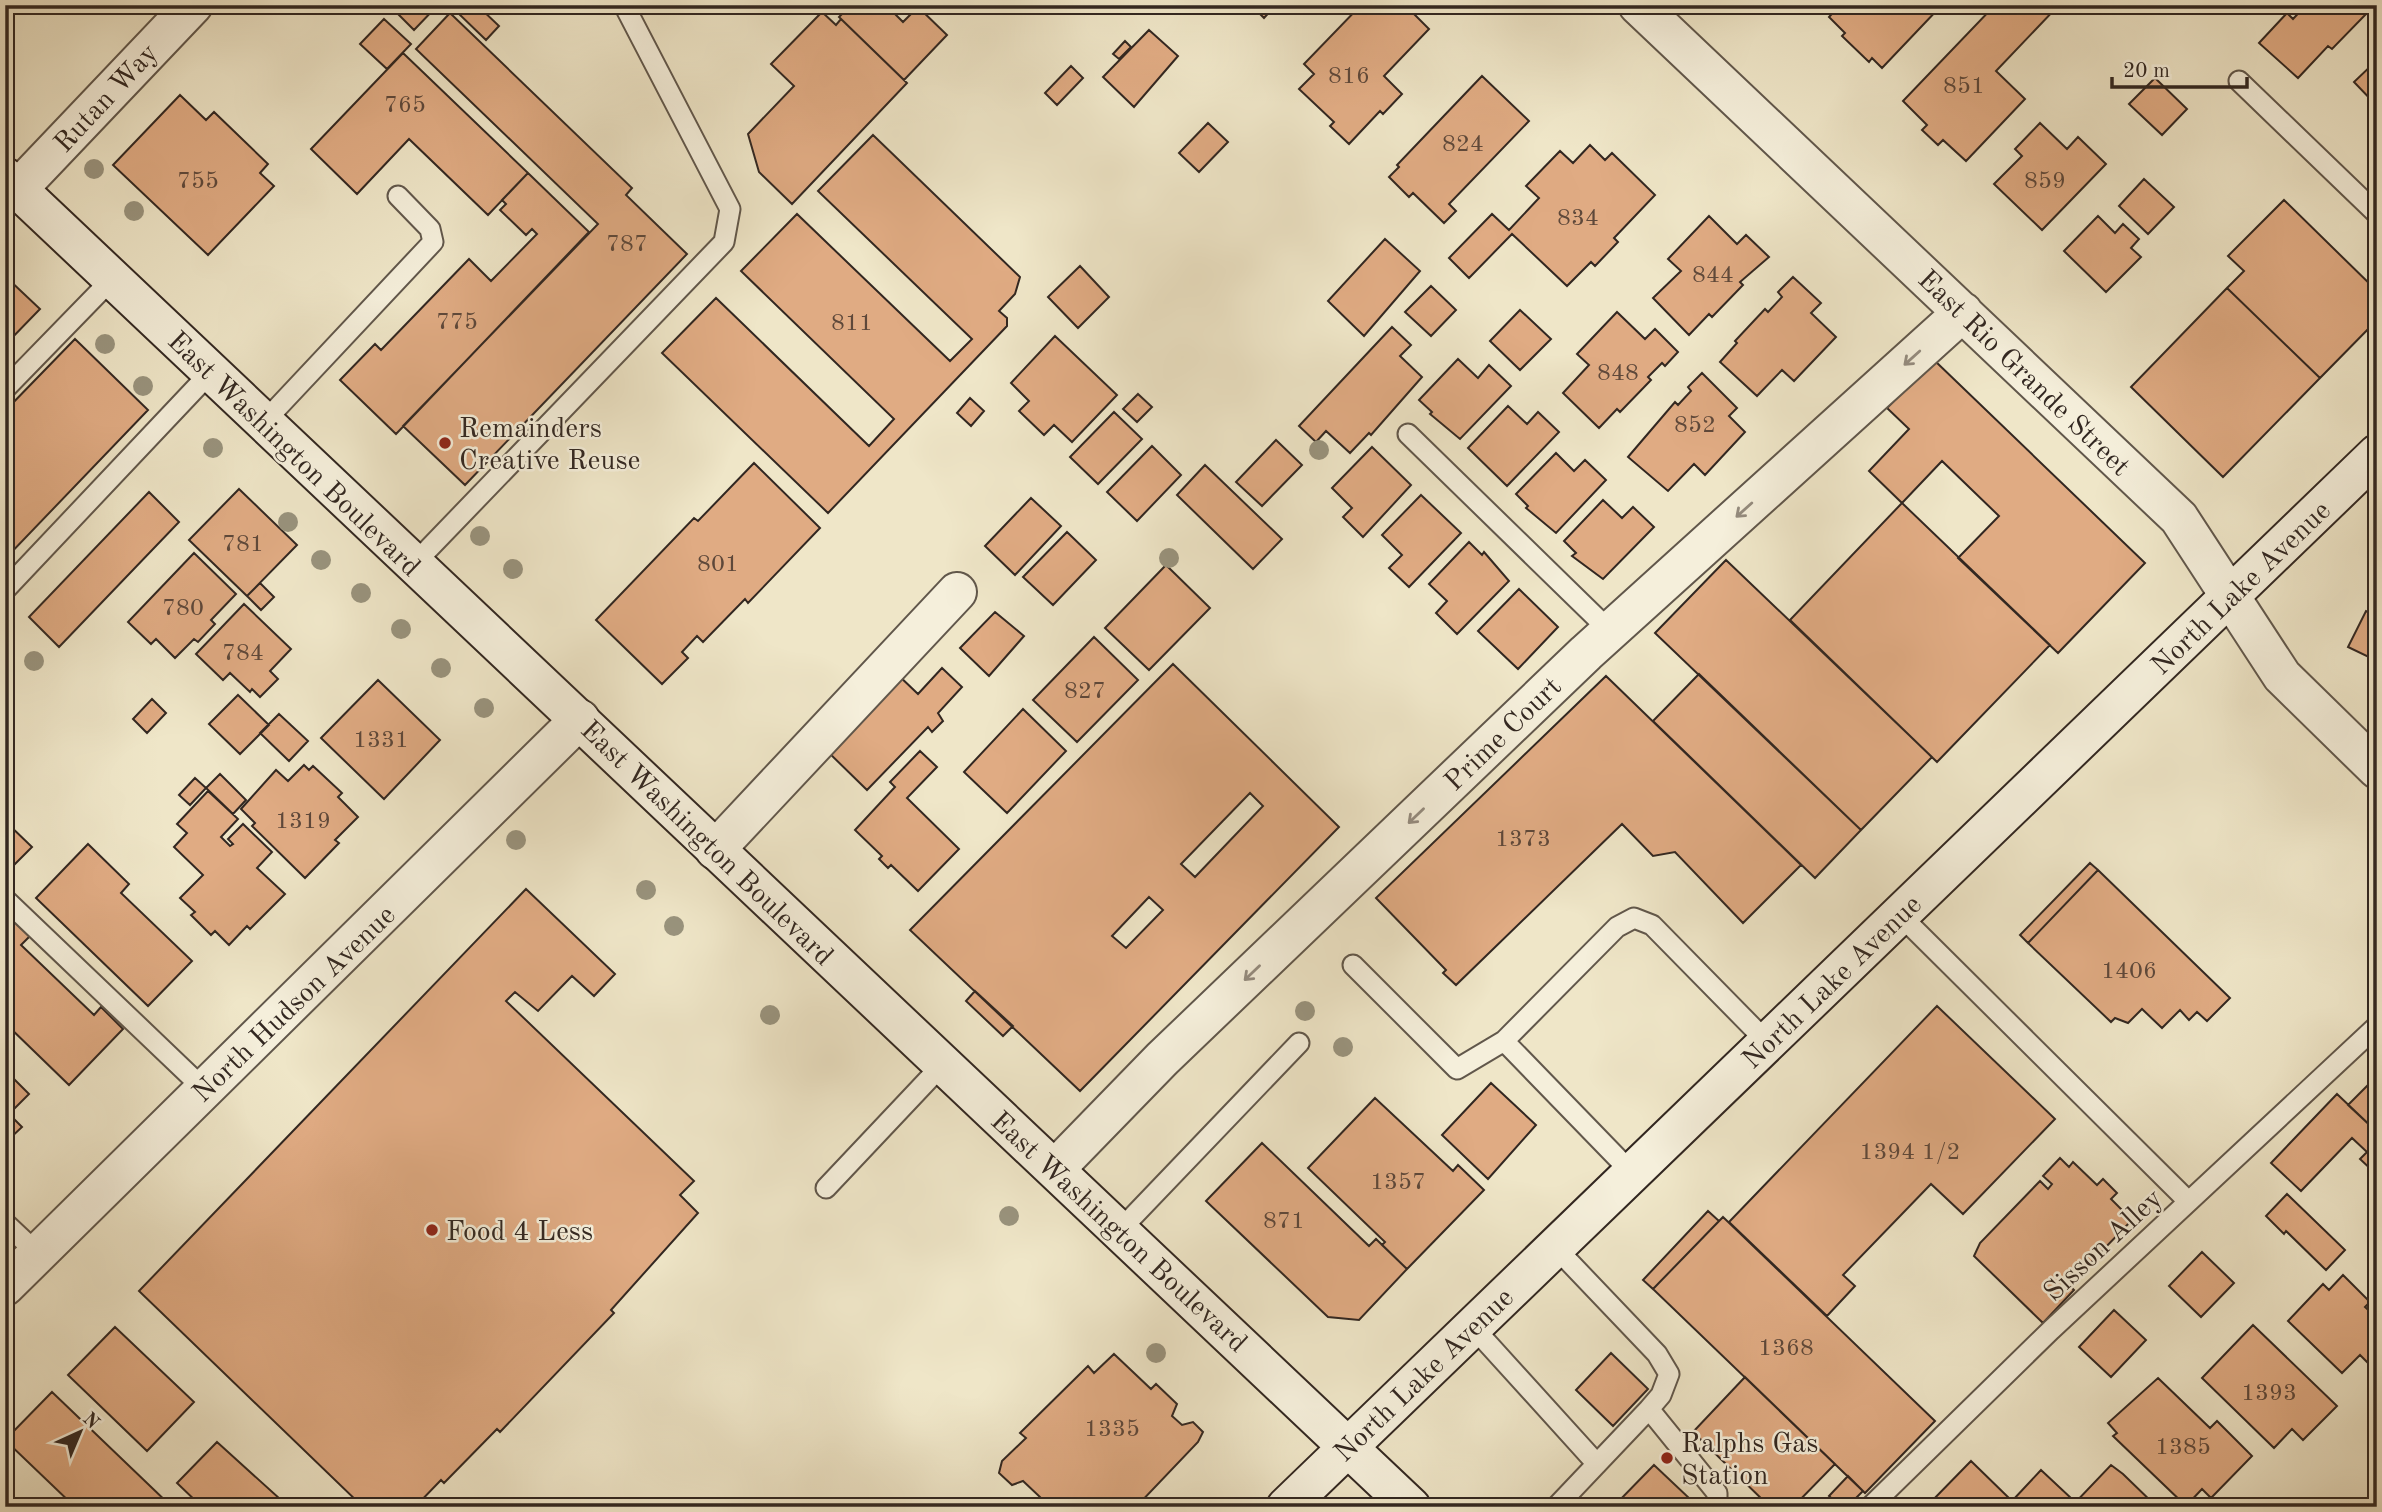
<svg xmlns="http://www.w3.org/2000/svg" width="2382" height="1512" font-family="'Old Standard TT',serif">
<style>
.building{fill:#e0ab83;stroke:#322721;stroke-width:2;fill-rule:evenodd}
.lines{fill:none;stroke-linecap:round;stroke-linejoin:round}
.service-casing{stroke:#61574b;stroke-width:23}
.minor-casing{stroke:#61574b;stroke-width:42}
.secondary-casing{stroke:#322721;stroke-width:42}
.service{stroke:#f5efdb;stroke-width:19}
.minor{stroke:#f5efdb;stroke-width:38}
.secondary{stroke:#f5efdb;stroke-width:38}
.tree{fill:#99937d}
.oneway{stroke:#948b7e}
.poi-dot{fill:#8f2418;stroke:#f5efdb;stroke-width:2.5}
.labels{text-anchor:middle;stroke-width:5;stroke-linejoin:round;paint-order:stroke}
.number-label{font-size:24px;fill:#5e483a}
.street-label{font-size:28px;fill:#322721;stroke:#f5efdb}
.poi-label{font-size:28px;fill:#322721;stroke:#f5efdb;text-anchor:start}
</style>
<rect width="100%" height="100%" fill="#efe6c8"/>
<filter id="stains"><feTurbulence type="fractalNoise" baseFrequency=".00286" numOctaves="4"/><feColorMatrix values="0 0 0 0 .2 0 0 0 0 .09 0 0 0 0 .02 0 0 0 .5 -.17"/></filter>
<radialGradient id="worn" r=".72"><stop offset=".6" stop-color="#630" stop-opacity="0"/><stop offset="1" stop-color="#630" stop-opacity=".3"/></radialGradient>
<path class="building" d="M 5,5 L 15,5 L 5,16 Z
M 389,5 L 438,5 L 414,30 Z
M 465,5 L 477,5 L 499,26 L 486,40 L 458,13 Z
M 851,5 L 886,5 L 903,22 L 918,7 L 947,35 L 904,80 L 839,17 Z
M 1251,5 L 1276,5 L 1264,18 Z
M 1361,5 L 1405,5 L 1429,29 L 1384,76 L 1402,94 L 1383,114 L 1380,111 L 1349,144 L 1330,126 L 1334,122 L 1299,89 L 1314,74 L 1304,64 Z
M 1840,5 L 1939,5 L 1940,7 L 1882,68 L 1872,58 L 1869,62 L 1842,36 L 1845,33 L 1829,17 Z
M 1995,5 L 2058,6 L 1996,71 L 2025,99 L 1966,161 L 1943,140 L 1938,145 L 1922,130 L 1927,125 L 1903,101 Z
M 2306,5 L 2363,5 L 2369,11 L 2332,49 L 2328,46 L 2298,78 L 2259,43 L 2287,13 L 2293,19 Z
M 822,12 L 836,25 L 841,19 L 907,83 L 792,204 L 759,172 L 748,134 L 794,86 L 771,64 Z
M 450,13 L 632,188 L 626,195 L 687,254 L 465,485 L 403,426 L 598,224 L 416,49 Z
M 384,19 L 411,44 L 387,69 L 360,44 Z
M 1149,30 L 1178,56 L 1134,107 L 1103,77 Z
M 1125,41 L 1131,47 L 1119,59 L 1113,54 Z
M 403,53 L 528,173 L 488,215 L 409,139 L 357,194 L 311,149 Z
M 2377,60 L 2377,106 L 2354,82 Z
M 1071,66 L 1083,78 L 1057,105 L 1045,93 Z
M 1482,76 L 1529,121 L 1449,204 L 1456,211 L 1444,223 L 1413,193 L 1409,197 L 1389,177 L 1399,167 L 1397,165 Z
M 2155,78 L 2187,109 L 2162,135 L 2129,104 Z
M 180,95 L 206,120 L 214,112 L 268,164 L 260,173 L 274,186 L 208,255 L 113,165 Z
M 1208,123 L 1228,142 L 1199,172 L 1179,153 Z
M 2040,123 L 2067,149 L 2078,137 L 2106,164 L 2042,230 L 1994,184 L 2022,156 L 2015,149 Z
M 873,135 L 1020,277 L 1015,294 L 999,311 L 1007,318 L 1007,326 L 828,513 L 662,353 L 716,298 L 869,446 L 894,419 L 741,271 L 797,214 L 950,361 L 972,339 L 818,191 Z
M 1590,145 L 1605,160 L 1612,153 L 1655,195 L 1614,238 L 1618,242 L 1595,266 L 1591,262 L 1567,286 L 1512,234 L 1469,278 L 1449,258 L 1492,214 L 1509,230 L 1539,198 L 1526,186 L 1560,151 L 1573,163 Z
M 528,173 L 589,232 L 396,434 L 340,380 L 375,344 L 381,350 L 469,259 L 491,281 L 537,234 L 532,229 L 526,235 L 500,210 L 506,204 L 502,200 Z
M 2144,179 L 2174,207 L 2148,234 L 2119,206 Z
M 2284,200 L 2377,291 L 2377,320 L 2320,378 L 2227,288 L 2244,271 L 2228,256 Z
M 1709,216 L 1737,244 L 1746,235 L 1769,257 L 1740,282 L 1743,285 L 1712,317 L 1709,314 L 1689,335 L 1653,298 L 1681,271 L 1668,259 Z
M 2098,216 L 2115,233 L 2123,224 L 2139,239 L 2131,248 L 2141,257 L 2106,292 L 2064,251 Z
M 1385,239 L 1420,271 L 1364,336 L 1328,301 Z
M 1080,266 L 1109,297 L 1078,328 L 1048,297 Z
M 5,276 L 40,309 L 5,345 Z
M 1793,277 L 1821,303 L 1811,313 L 1836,337 L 1794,381 L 1782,370 L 1757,396 L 1720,362 L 1737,343 L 1735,341 L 1765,309 L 1768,312 L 1782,297 L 1778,292 Z
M 1431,286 L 1456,310 L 1431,336 L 1405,312 Z
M 2227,288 L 2320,378 L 2223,477 L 2131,387 Z
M 1520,310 L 1551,339 L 1520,370 L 1490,341 Z
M 1617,312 L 1645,339 L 1655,329 L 1678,352 L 1665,366 L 1662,363 L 1648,377 L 1651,380 L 1620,412 L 1617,409 L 1599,428 L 1563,393 L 1589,365 L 1577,354 Z
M 1392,327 L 1411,345 L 1400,356 L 1422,377 L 1371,435 L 1369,433 L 1350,453 L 1326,431 L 1316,442 L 1299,426 Z
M 1055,336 L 1117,395 L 1072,442 L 1054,425 L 1044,435 L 1019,411 L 1029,401 L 1011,383 Z
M 75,339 L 148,410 L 5,559 L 5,411 Z
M 1458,359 L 1478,378 L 1489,365 L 1511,386 L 1460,439 L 1430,414 L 1432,412 L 1419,400 Z
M 1934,360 L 2145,563 L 2058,653 L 1958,558 L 1999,516 L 1942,461 L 1902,503 L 1869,471 L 1909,429 L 1887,408 Z
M 1702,373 L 1737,408 L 1729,416 L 1745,432 L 1705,475 L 1694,464 L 1668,491 L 1628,457 L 1675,402 L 1678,405 L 1691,391 L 1688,387 Z
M 1138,394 L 1152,407 L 1137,422 L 1123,409 Z
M 970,398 L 984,411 L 971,426 L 957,413 Z
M 1508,406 L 1527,424 L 1538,412 L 1559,432 L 1507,486 L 1468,448 Z
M 1114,412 L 1142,439 L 1098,484 L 1070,457 Z
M 1276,440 L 1302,465 L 1262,506 L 1236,482 Z
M 1152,446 L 1181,475 L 1137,521 L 1107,492 Z
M 1372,447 L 1411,485 L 1363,537 L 1343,517 L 1352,508 L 1332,488 Z
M 1556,453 L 1574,471 L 1585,460 L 1606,480 L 1556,533 L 1526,508 L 1528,506 L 1516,494 Z
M 754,463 L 820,528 L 748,603 L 745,599 L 703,642 L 697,636 L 682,652 L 688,658 L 662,684 L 596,620 L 694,518 L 698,521 Z
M 1205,465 L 1282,539 L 1253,569 L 1177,495 Z
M 239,489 L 297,545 L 247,596 L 189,540 Z
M 149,492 L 179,522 L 59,647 L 29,617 Z
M 1421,495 L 1461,533 L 1409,587 L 1389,568 L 1402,555 L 1382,535 Z
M 1031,498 L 1061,526 L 1015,575 L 985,546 Z
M 1603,500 L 1622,518 L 1633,507 L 1654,527 L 1603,579 L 1572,556 L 1576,553 L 1564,541 Z
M 1902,503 L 2050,645 L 1937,762 L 1790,620 Z
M 1067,532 L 1096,560 L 1053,605 L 1023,577 Z
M 1469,542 L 1482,555 L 1484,552 L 1509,581 L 1457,634 L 1436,613 L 1447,601 L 1429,584 Z
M 194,553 L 236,594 L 211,620 L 215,624 L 198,642 L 194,639 L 175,658 L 156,639 L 151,644 L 128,622 Z
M 1726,560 L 1932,757 L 1861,830 L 1655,633 Z
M 1166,565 L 1210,608 L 1149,670 L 1105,628 Z
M 260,583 L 274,597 L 261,610 L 247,596 Z
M 1519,589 L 1558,627 L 1518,669 L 1478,631 Z
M 244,604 L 291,649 L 270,671 L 278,679 L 260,697 L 252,689 L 250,692 L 230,673 L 223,680 L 196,654 Z
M 2377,606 L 2377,661 L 2348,647 L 2366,611 L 2370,613 Z
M 995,612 L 1024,636 L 989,676 L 960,648 Z
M 1094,637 L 1138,680 L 1077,742 L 1033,700 Z
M 1173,664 L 1339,827 L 1080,1091 L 910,930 ZM 1250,793 L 1263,806 L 1195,877 L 1181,864 ZM 1149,897 L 1163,910 L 1126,948 L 1112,936 Z
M 942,668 L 962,687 L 938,713 L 943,721 L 932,732 L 928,727 L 867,790 L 824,748 L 896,673 L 918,694 Z
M 1699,674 L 1861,830 L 1815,878 L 1653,721 Z
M 1606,676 L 1801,865 L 1743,923 L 1675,852 L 1653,856 L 1622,824 L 1456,985 L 1443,973 L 1446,970 L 1376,898 Z
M 378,680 L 440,740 L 384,799 L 321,738 Z
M 238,695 L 269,725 L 240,754 L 209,724 Z
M 152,699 L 166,713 L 147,733 L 133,719 Z
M 1023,709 L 1066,751 L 1007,813 L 964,772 Z
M 279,714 L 308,741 L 289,761 L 260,733 Z
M 920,751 L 937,767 L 907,798 L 959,849 L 918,891 L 891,865 L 888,868 L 879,859 L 882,856 L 855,830 L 895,787 L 890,782 Z
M 304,765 L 309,770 L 313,766 L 342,793 L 338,797 L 358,817 L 335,840 L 339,843 L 305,878 L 252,826 L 255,823 L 241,809 L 276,770 L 288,781 Z
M 220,774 L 246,800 L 233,814 L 206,788 Z
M 195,778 L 206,788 L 190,805 L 179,795 Z
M 208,791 L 238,819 L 221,837 L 230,846 L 233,844 L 228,839 L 243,824 L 272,852 L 257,868 L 285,894 L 250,929 L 247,926 L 229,945 L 215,931 L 211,935 L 191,915 L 195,912 L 180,898 L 203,875 L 174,847 L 187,833 L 177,824 Z
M 5,821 L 32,847 L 5,874 Z
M 88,844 L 129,884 L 121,893 L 192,961 L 148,1006 L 36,898 Z
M 2090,863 L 2098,870 L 2028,943 L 2020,935 Z
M 2098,870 L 2230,998 L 2207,1021 L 2197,1012 L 2189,1020 L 2180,1010 L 2162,1028 L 2142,1009 L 2128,1023 L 2115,1018 L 2111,1022 L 2028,943 Z
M 526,889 L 615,974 L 594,996 L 572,976 L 538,1011 L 515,992 L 506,1001 L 694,1181 L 680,1195 L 698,1213 L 611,1310 L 614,1313 L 500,1432 L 497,1429 L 444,1483 L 441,1480 L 415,1507 L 389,1504 L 363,1507 L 139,1291 Z
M 5,911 L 31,935 L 21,945 L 94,1015 L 101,1007 L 123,1029 L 69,1085 L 5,1023 Z
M 975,991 L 1013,1026 L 1003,1036 L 966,1001 Z
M 1937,1006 L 2055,1119 L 1963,1214 L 1931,1184 L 1843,1275 L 1855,1286 L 1827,1316 L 1729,1222 Z
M 5,1070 L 29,1094 L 9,1114 L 22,1127 L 5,1143 Z
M 2377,1076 L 2377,1132 L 2348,1105 Z
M 1491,1083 L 1536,1125 L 1488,1179 L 1442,1135 Z
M 2337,1094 L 2377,1132 L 2377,1175 L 2360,1159 L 2367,1152 L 2352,1138 L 2301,1191 L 2271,1163 Z
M 1375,1098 L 1453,1171 L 1458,1165 L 1484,1190 L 1407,1269 L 1382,1245 L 1385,1242 L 1308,1168 Z
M 1262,1143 L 1369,1246 L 1376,1239 L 1407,1269 L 1359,1320 L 1328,1317 L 1206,1201 Z
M 2060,1158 L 2069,1167 L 2073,1162 L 2097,1185 L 2103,1179 L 2117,1193 L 2111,1199 L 2132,1220 L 2069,1285 L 2074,1290 L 2043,1323 L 1974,1256 L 1980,1243 L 2040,1181 L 2048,1189 L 2052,1184 L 2043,1176 Z
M 2287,1194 L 2345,1250 L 2326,1270 L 2286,1231 L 2284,1234 L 2266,1216 Z
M 1708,1211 L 1719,1221 L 1653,1289 L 1643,1280 Z
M 1723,1217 L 1935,1421 L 1865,1493 L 1653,1289 Z
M 2202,1252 L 2234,1283 L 2201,1317 L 2169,1286 Z
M 2343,1275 L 2370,1302 L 2365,1307 L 2377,1318 L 2377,1362 L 2372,1367 L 2360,1355 L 2342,1373 L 2288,1321 L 2323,1284 L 2329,1290 Z
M 2114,1310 L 2146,1340 L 2111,1377 L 2079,1347 Z
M 2253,1325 L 2337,1406 L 2303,1440 L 2292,1429 L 2274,1448 L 2202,1378 Z
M 115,1327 L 194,1402 L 147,1451 L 68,1375 Z
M 1611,1353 L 1648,1389 L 1613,1426 L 1576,1390 Z
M 1114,1354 L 1151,1389 L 1156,1384 L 1177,1404 L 1172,1416 L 1182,1425 L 1193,1422 L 1203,1432 L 1198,1442 L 1136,1507 L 1035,1507 L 1033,1505 L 1040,1497 L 1023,1481 L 1012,1485 L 999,1473 L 1002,1461 L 1026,1438 L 1020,1433 L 1088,1366 L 1094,1373 Z
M 1745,1377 L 1835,1464 L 1793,1507 L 1770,1507 L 1693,1432 Z
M 2158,1378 L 2210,1428 L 2217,1421 L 2252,1456 L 2211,1498 L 2202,1489 L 2186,1506 L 2113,1436 L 2117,1433 L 2108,1423 Z
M 52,1392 L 172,1507 L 75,1507 L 5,1440 Z
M 217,1442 L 280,1499 L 278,1501 L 284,1507 L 202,1507 L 177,1483 Z
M 1971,1461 L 2012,1501 L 2018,1507 L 1926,1507 Z
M 1654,1465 L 1689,1498 L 1681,1507 L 1613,1507 Z
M 2111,1465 L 2123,1474 L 2157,1507 L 2071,1507 Z
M 2041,1470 L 2072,1499 L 2064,1507 L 2018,1507 L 2012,1501 Z
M 1848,1476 L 1863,1491 L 1847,1507 L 1841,1507 L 1829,1496 Z"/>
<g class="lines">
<g class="service-casing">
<path id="service" d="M 2239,81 L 2377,214
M 5,389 L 112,279
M 263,423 L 433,242 L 430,229 L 398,196
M 1408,434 L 1610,631
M 413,565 L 724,242 L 730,209 L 624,5
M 5,590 L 210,373
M 5,899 L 205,1090
M 1900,915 L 2188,1201
M 1353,965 L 1457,1069 L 1504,1041 L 1617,927 L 1634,918 L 1652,925 L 1767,1042
M 1504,1041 L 1632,1173
M 826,1188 L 943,1064
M 5,1223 L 38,1254
M 1120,1230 L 1299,1043
M 1555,1247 L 1657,1354 L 1669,1374 L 1661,1395 L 1649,1409 L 1717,1493 L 1717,1507
M 1471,1325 L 1597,1464
M 1556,1507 L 1649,1409
M 1870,1507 L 2051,1330 L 2377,1026"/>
</g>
<g class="minor-casing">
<path id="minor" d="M 1638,5 L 2179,518 L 2282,676 L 2377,769
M 18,189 L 193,5
M 715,850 L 957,592
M 1055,1169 L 1162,1059 L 1586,653 L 1963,312
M 5,1286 L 580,719"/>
</g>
<g class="secondary-casing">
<path id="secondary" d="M 5,177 L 1411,1507
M 1286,1507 L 2377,454"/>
</g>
<use href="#service" class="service"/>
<use href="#minor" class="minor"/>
<use href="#secondary" class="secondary"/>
</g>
<g class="tree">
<circle cx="94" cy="169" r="10"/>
<circle cx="134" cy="211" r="10"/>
<circle cx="105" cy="344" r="10"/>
<circle cx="143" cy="386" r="10"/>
<circle cx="213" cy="448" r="10"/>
<circle cx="1319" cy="450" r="10"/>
<circle cx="288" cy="522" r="10"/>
<circle cx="480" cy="536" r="10"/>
<circle cx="1169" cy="558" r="10"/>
<circle cx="321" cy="560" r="10"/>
<circle cx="513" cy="569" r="10"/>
<circle cx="361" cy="593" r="10"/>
<circle cx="401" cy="629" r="10"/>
<circle cx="34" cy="661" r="10"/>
<circle cx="441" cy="668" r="10"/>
<circle cx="484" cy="708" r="10"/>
<circle cx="516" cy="840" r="10"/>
<circle cx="646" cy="890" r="10"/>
<circle cx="674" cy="926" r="10"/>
<circle cx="1305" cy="1011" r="10"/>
<circle cx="770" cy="1015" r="10"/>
<circle cx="1343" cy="1047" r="10"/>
<circle cx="1009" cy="1216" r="10"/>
<circle cx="1156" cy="1353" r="10"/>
</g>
<defs><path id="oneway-shaft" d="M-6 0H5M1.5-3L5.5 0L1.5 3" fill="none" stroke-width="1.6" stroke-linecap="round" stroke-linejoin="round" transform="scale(1.75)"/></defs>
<g class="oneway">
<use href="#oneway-shaft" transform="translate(1912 358) rotate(138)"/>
<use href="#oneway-shaft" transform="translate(1744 510) rotate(138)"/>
<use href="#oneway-shaft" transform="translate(1416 816) rotate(136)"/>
<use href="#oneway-shaft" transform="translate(1252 973) rotate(136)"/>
</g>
<g class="poi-dot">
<circle cx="445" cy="443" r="7"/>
<circle cx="432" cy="1230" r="7"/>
<circle cx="1667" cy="1458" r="7"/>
</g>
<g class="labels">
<g class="number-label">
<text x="1349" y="83">816</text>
<text x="1964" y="93">851</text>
<text x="405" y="112">765</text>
<text x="1463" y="151">824</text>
<text x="198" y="188">755</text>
<text x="2045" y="188">859</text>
<text x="1578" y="225">834</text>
<text x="627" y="251">787</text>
<text x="1713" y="282">844</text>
<text x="457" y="329">775</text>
<text x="852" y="330">811</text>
<text x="1618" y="380">848</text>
<text x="1695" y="432">852</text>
<text x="243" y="551">781</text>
<text x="718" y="571">801</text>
<text x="183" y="615">780</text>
<text x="243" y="660">784</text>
<text x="1085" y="698">827</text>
<text x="381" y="747">1331</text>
<text x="303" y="828">1319</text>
<text x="1523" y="846">1373</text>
<text x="2129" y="978">1406</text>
<text x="1910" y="1159">1394 1/2</text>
<text x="1398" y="1189">1357</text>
<text x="1284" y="1228">871</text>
<text x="1786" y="1355">1368</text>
<text x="2269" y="1400">1393</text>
<text x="1112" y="1436">1335</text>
<text x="2183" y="1454">1385</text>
</g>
<g class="street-label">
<text transform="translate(105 97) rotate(-47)" y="10">Rutan Way</text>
<text transform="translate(2025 372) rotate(44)" y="10">East Rio Grande Street</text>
<text transform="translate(295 453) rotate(44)" y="10">East Washington Boulevard</text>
<text transform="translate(2240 587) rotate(-44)" y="10">North Lake Avenue</text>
<text transform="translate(1502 733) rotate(-44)" y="10">Prime Court</text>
<text transform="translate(708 842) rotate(44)" y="10">East Washington Boulevard</text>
<text transform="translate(1831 981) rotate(-44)" y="10">North Lake Avenue</text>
<text transform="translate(293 1003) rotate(-44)" y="10">North Hudson Avenue</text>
<text transform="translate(1120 1231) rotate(43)" y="10">East Washington Boulevard</text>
<text transform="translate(2102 1244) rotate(-43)" y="10">Sisson Alley</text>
<text transform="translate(1423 1374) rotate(-44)" y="10">North Lake Avenue</text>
</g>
<g class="poi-label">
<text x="459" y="437">Remainders<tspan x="459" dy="32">Creative Reuse</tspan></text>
<text x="446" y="1240">Food 4 Less</text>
<text x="1681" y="1452">Ralphs Gas<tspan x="1681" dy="32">Station</tspan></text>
</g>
</g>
<rect width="2382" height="1512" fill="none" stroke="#efe6c8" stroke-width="28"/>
<rect x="7" y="7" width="2368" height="1498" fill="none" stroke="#322721" stroke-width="3.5"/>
<rect x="14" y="14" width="2354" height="1484" fill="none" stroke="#322721" stroke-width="2"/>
<g transform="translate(80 1432) rotate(44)" stroke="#f5efdb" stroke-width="5" paint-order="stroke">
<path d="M0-5L12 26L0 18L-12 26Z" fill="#322721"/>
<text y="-10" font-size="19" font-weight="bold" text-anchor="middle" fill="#322721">N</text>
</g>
<path d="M2112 77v10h135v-10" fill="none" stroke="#322721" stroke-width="3.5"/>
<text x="2123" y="77" font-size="21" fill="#322721" stroke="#f5efdb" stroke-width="5" paint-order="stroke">20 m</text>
<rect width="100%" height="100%" filter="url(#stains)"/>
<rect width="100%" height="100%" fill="url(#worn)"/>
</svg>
